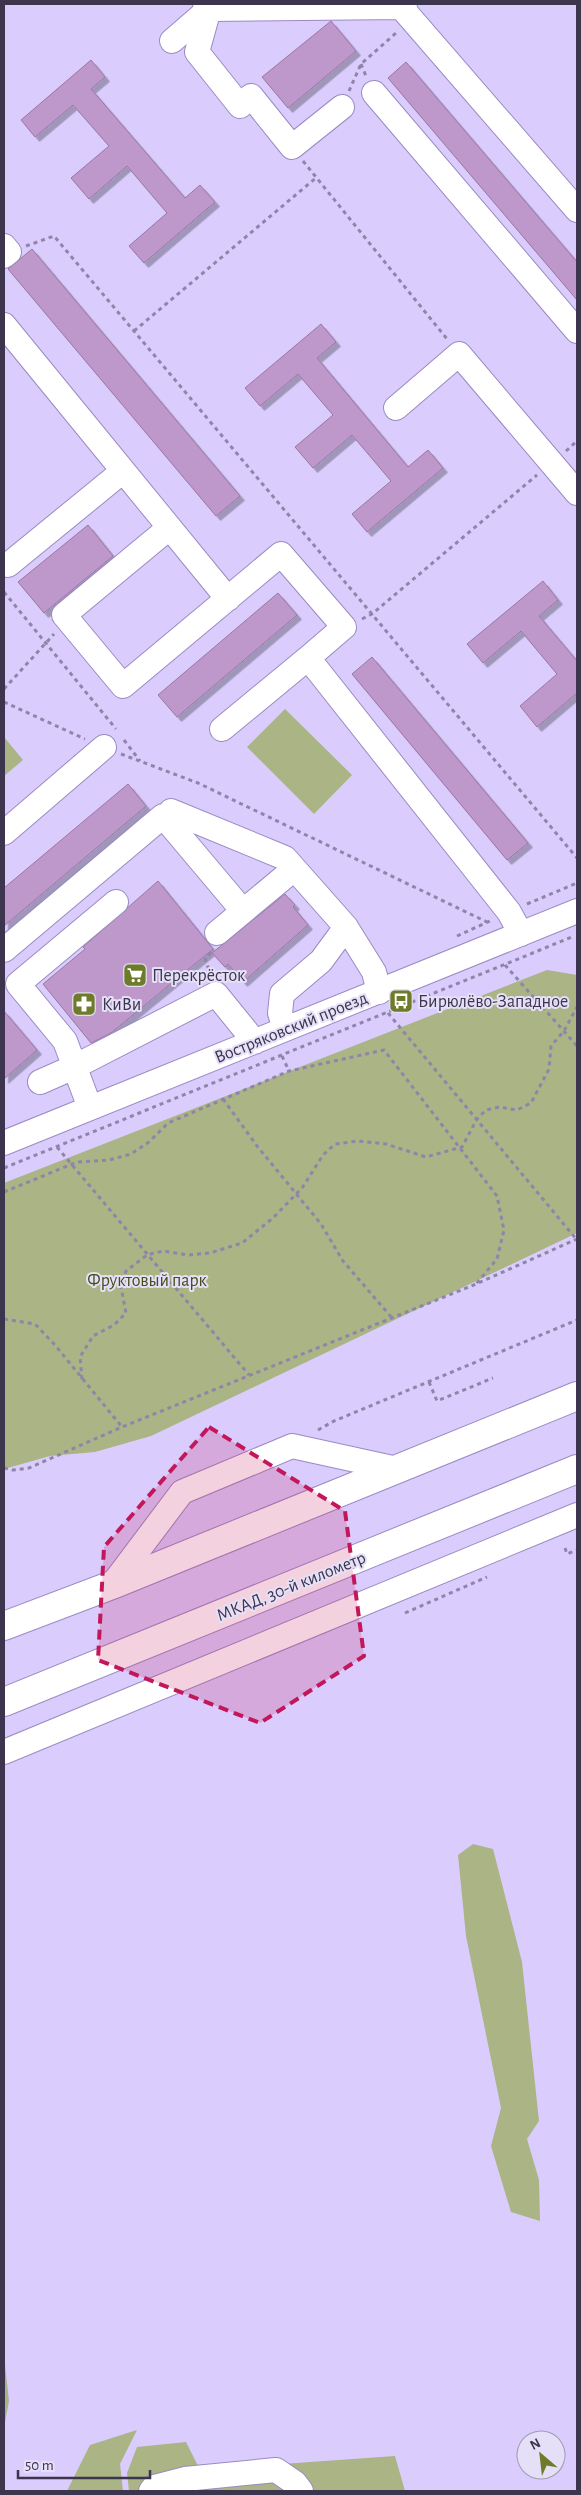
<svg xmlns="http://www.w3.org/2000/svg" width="581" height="2495" font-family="'Alegreya Sans',sans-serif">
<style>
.green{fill:#aab484}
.building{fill:#be98ca;stroke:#9b76a6;filter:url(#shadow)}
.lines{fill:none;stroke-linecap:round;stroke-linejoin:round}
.minor-casing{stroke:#9b8ac2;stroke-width:26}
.highway-casing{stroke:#9b8ac2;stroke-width:30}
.path{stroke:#8f85a9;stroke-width:3;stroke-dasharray:4 4;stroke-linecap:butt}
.minor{stroke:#fff;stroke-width:24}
.highway{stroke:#fff;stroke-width:28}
.marked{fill:#c2185b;fill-opacity:0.2;stroke:#c2185b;stroke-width:4;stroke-dasharray:10 6;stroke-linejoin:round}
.labels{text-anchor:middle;stroke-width:4;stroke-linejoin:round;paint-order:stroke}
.poi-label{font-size:18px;fill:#3c354d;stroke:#e5dff7;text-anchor:start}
.street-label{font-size:18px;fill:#3c354d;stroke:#e5dff7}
.park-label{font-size:18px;fill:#444d16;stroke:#e5dff7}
</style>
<defs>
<filter id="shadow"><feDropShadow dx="4.5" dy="4.5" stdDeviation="0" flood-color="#0004"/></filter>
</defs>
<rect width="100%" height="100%" fill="#dacdfd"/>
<path class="green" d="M 285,709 L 352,775 L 314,814 L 247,747 Z
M 4,737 L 23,760 L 4,776 Z
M 547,970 L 577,975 L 577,1233 L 151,1436 L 95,1452 L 50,1456 L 4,1469 L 4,1183 Z
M 473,1844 L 493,1849 L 522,1962 L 539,2121 L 527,2139 L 539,2180 L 540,2221 L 511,2212 L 491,2146 L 501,2108 L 466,1936 L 458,1855 Z
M 4,2356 L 9,2401 L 4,2427 Z
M 137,2430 L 120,2464 L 123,2491 L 67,2491 L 90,2445 Z
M 186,2442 L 200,2470 L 395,2456 L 405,2491 L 129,2491 L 127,2473 L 137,2447 Z"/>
<path class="building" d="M 331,21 L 356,51 L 288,108 L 262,77 Z
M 91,60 L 105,77 L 91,89 L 185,198 L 200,185 L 215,202 L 144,263 L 129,246 L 167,213 L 127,166 L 89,199 L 71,178 L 109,146 L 73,105 L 35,137 L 21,120 Z
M 406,62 L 577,262 L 577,300 L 388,78 Z
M 32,249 L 240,496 L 216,516 L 8,269 Z
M 321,324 L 336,342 L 317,358 L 408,467 L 428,450 L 443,468 L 367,532 L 352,514 L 391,481 L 352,435 L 313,468 L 295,447 L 333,415 L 298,374 L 260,406 L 245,388 Z
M 88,525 L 113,556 L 44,613 L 18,582 Z
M 543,581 L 558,600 L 539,616 L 577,661 L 577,693 L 537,727 L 520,706 L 557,674 L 521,631 L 483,663 L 467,644 Z
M 278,593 L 297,615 L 177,717 L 158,695 Z
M 372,657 L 528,843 L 507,860 L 352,674 Z
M 128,784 L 146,806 L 4,926 L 4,888 Z
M 158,881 L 213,949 L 111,1033 L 91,1043 L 43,984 L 85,949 L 83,947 Z
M 285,894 L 295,905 L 293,907 L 308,925 L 243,982 L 228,964 L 225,967 L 212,953 Z
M 4,1011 L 37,1050 L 4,1079 Z"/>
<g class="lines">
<g class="minor-casing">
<path id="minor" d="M 205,4 L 209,9 L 197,52 L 240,106 L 251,96 L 292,147 L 342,107
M 405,4 L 401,7 L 577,210
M 172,41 L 209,9 L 401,7
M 374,93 L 577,331
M 4,246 L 9,252 L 4,256
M 4,325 L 228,599
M 396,408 L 459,354 L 577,493
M 169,528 L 64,615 L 123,686 L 281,554 L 344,627 L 308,658 L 509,912 L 521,934
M 8,565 L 123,471
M 222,729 L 308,658
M 171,811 L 285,858 L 346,927 L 374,972 L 379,992
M 4,833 L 104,747
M 217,933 L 294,869
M 4,950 L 163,816 L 243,911
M 285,1029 L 280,1013 L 282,994 L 321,961 L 346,927
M 40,1082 L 74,1067 L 216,994 L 255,1042
M 90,1108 L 65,1041 L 18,984 L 116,902
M 4,1143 L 577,911
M 112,1585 L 182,1492 L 292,1446 L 397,1469
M 4,1752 L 577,1515
M 151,2491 L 154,2487 L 185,2479 L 276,2470 L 295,2483 L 301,2491"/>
</g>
<g class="highway-casing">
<path id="highway" d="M 4,1626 L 112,1585 L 577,1396
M 4,1702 L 577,1469"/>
</g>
<path class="path" d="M 361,64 L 366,76
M 349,91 L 361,64 L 396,33
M 303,161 L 447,339
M 26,246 L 54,236 L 577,858
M 134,331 L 317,177
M 566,451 L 577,441
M 4,592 L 116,729
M 362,619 L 372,614 L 537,475
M 4,689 L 54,634
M 4,702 L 85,739
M 124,740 L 140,761
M 121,754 L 198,783 L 487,922
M 527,904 L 577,883
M 457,936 L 492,920
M 505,965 L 577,1046
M 211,977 L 205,958 L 212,952
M 388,1013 L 577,1240
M 282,1056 L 289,1071
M 223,1099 L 257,1146 L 321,1224 L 343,1261 L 392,1318
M 57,1147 L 249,1375
M 4,1168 L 572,937
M 4,1192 L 77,1162 L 109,1160 L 131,1154 L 149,1142 L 168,1123 L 289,1071 L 384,1050 L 497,1196 L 504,1230 L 497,1259 L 476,1284
M 4,1319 L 35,1324 L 55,1345 L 122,1427
M 82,1379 L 80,1357 L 93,1336 L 114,1325 L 126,1313 L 121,1287 L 126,1271 L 147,1255 L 163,1251 L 188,1255 L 210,1253 L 242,1243 L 273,1218 L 302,1188 L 323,1155 L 335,1144 L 358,1141 L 386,1144 L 426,1157 L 462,1147 L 477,1119 L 486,1110 L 499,1107 L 517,1110 L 531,1103 L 549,1069 L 551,1046 L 564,1031 L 577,1007
M 429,1382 L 437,1401 L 493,1378
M 318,1430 L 334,1421 L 577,1320
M 4,1468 L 13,1470 L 29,1468 L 122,1427 L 476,1284 L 577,1239
M 565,1548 L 567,1554 L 577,1550
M 405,1613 L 487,1577"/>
<use href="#minor" class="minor"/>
<use href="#highway" class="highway"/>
</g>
<path class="marked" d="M 209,1427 L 345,1511 L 364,1656 L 260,1723 L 98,1660 L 104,1547 Z"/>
<defs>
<g id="supermarket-square" transform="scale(1.25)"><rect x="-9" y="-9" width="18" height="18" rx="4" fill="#6e7b28" stroke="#e5dff7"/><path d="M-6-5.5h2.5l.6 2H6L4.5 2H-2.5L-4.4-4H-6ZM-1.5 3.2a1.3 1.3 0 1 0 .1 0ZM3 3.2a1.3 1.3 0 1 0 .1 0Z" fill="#fff"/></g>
<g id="bus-square" transform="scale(1.25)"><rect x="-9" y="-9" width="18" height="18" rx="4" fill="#6e7b28" stroke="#e5dff7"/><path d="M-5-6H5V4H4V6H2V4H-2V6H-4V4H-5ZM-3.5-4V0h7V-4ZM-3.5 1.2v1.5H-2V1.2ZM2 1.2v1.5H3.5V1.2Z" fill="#fff"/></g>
<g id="pharmacy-square" transform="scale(1.25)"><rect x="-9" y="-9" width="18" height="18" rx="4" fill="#6e7b28" stroke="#e5dff7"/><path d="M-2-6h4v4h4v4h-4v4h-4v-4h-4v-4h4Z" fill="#fff"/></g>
</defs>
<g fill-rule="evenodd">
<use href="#supermarket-square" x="135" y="975"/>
<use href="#bus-square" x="401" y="1001"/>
<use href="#pharmacy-square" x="84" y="1004"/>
</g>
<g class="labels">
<g class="poi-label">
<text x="152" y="981">Перекрёсток</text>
<text x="418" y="1007">Бирюлёво-Западное</text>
<text x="102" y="1010">КиВи</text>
</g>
<g class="street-label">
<text transform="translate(291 1027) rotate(-22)" y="6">Востряковский проезд</text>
<text transform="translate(291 1586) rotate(-22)" y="6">МКАД, 30-й километр</text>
</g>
<g class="park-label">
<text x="147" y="1286">Фруктовый парк</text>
</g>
</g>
<rect width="581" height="2495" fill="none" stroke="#3c354d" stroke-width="10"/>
<g transform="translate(541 2455) rotate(332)"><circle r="24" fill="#e5dff7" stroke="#a19bb3"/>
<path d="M0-4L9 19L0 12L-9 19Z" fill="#6e7b28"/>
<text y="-8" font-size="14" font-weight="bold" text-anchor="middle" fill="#3c354d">N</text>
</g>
<path d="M18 2470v8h132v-8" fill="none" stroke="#3c354d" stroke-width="2.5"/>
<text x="25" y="2470" font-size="15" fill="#3c354d" stroke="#e5dff7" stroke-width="4" paint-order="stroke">50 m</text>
</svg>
